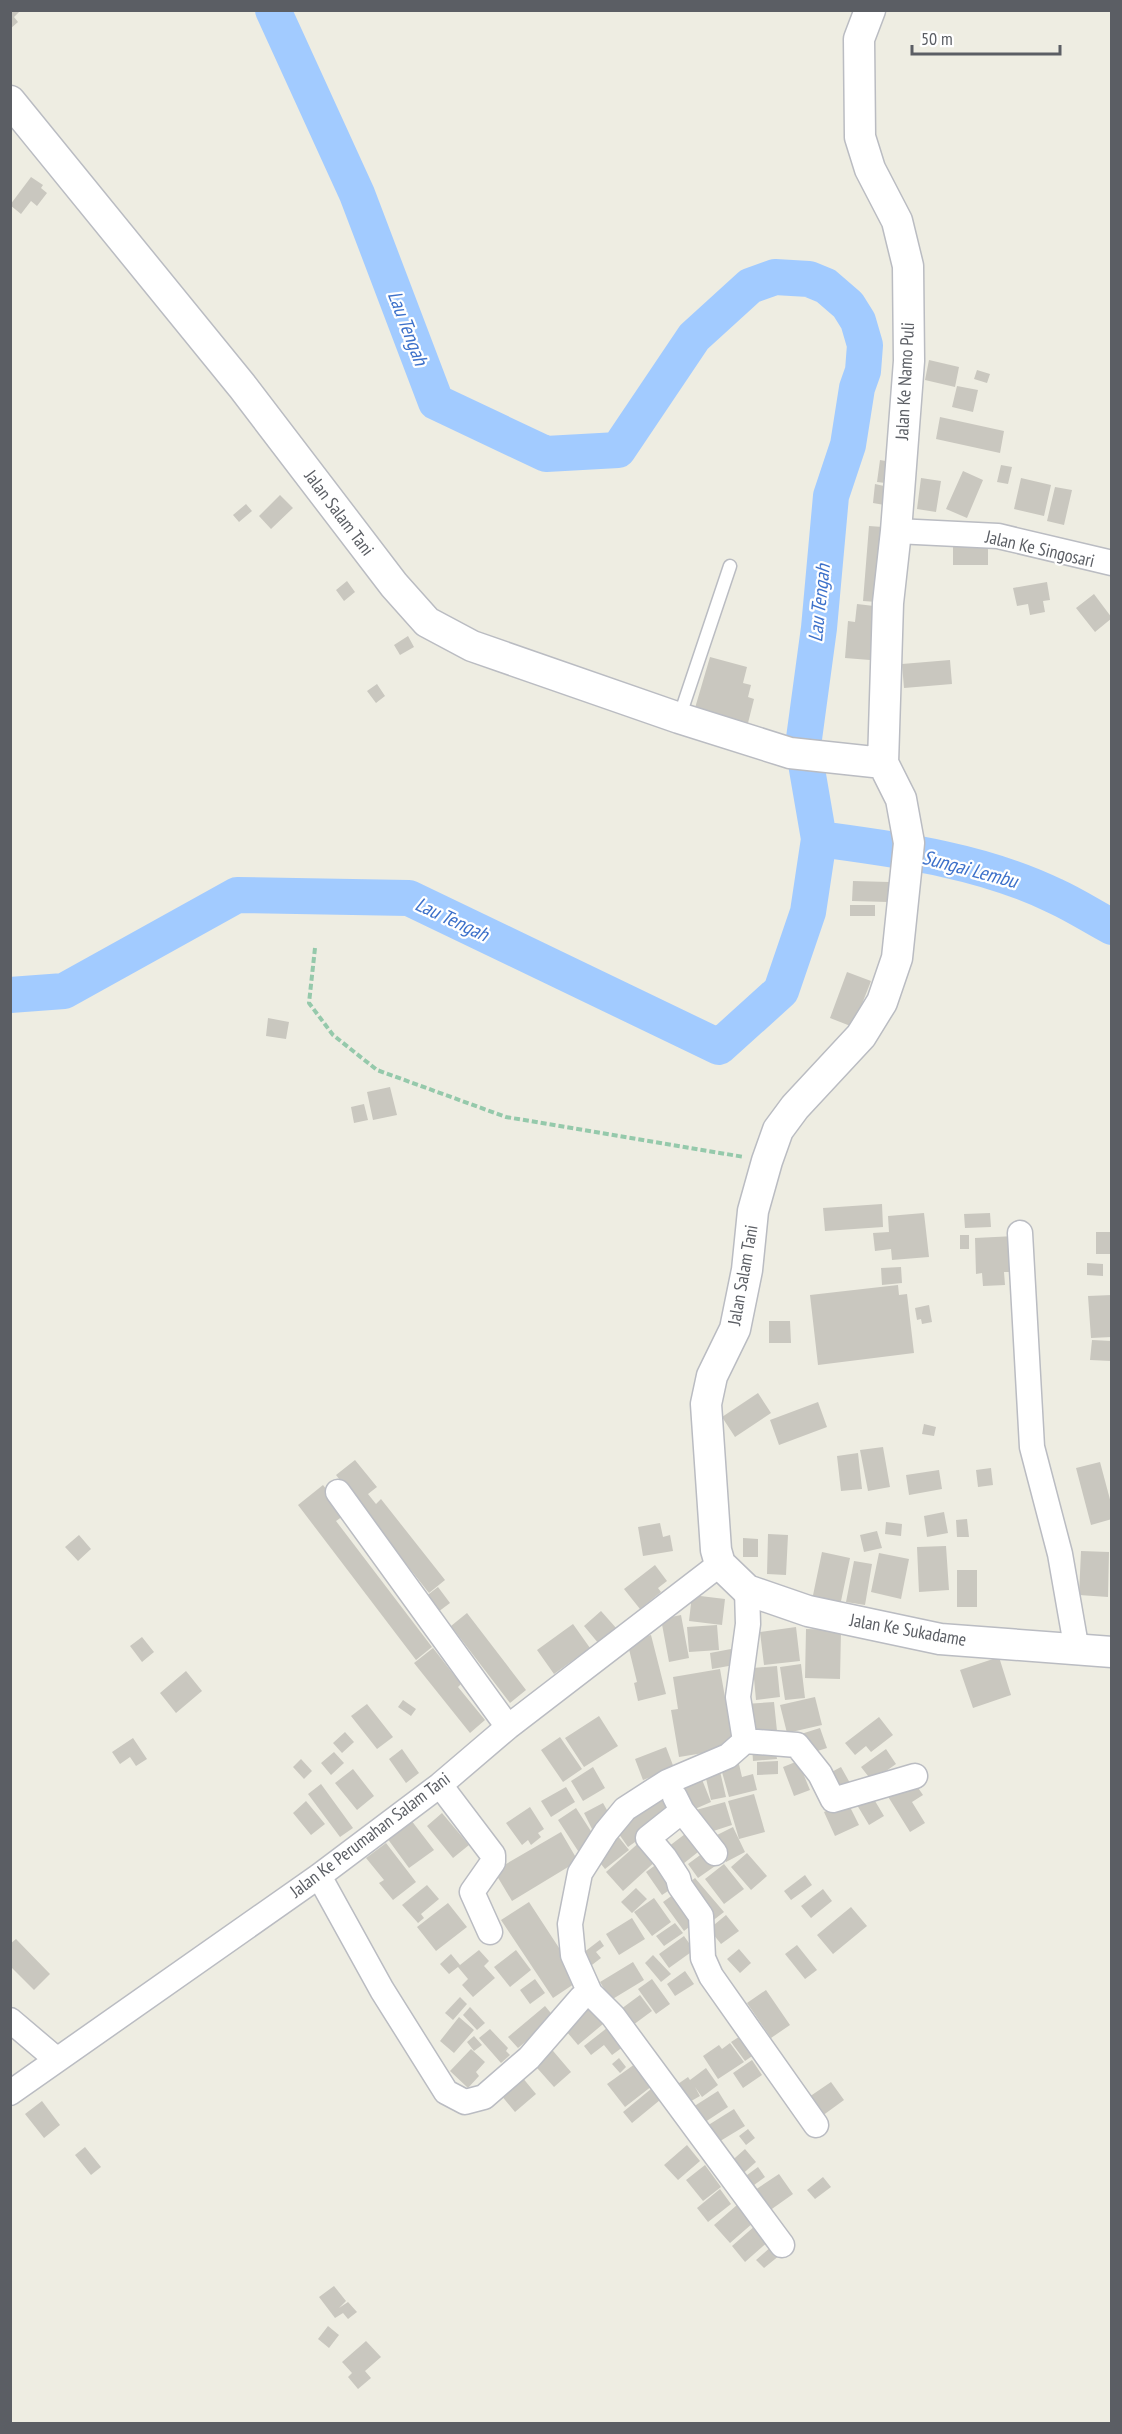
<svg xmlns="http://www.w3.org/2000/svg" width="1122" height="2434" viewBox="0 0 1122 2434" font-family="'PT Sans Narrow',sans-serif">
	<rect width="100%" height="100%" fill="#eeede2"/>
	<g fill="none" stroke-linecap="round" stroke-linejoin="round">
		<path stroke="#a2cbff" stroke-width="36" d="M819,839C900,850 981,860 1055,896C1075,905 1093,917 1112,927
			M10,995L64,991L237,895L409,898L719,1047L781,991L808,912L819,839L803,746L819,628L831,496L848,445L857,388L863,371L865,345L858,321L848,305L826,286L809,279L775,277L750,286L694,337L618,450L546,454L436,402L357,194L273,10"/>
	</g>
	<path fill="#c9c7bf" d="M10,10H21L14,17L18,22L10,29Z
		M31,177L43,185L41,188L47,193L37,206L31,201L21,214L10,205Z
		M929,360L959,367L955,387L925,380Z
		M977,370L990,374L987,383L974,379Z
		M957,386L978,390L973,412L952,407Z
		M940,417L1004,431L1000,453L936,439Z
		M880,460L897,463L894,484L877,482Z
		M1001,465L1012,467L1008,484L997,482Z
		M963,471L983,480L967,518L946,509Z
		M921,478L941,481L936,512L917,509Z
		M1021,478L1051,485L1044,516L1014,509Z
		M875,484L893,488L890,506L873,503Z
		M1055,487L1072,490L1064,525L1047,521Z
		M280,495L293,508L271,529L259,516Z
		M246,504L252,511L239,522L233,515Z
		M869,526L883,527L877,602L863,601Z
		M953,540H988V565H953Z
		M347,581L355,592L344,601L336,590Z
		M1047,582L1050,600L1043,601L1045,612L1030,615L1028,604L1017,606L1013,588Z
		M1094,594L1112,618L1095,632L1076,608Z
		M857,604L874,606L870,660L845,658L848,621L855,622Z
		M408,636L414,647L400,655L394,645Z
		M710,657L747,667L743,683L751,685L748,697L754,699L748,723L695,708Z
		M950,660L952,684L904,688L902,664Z
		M377,684L385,696L376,703L367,691Z
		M853,881L889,882L888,902L852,901Z
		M850,905H875V916H850Z
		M847,972L871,981L853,1027L830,1018Z
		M268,1018L289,1022L286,1039L266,1036Z
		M390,1087L397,1115L373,1120L367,1092Z
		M364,1104L368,1120L354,1123L351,1107Z
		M882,1204L883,1227L825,1231L823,1208Z
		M924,1213L929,1257L892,1260L891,1249L875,1251L873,1233L889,1232L888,1216Z
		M990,1213L991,1227L965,1228L964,1214Z
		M1096,1232H1112V1254H1096Z
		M960,1235H969V1249H960Z
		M1015,1236L1017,1272H1004L1005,1285L983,1286L982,1273L976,1274L975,1238Z
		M1087,1263L1103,1264V1276L1087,1275Z
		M901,1267L902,1283L882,1285L881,1268Z
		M898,1285L899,1295L907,1294L914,1353L818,1365L810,1295Z
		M1112,1295V1337L1091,1338L1088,1296Z
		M929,1305L932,1322L922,1324L921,1319L917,1320L915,1308Z
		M769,1321H790L791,1343H769Z
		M1092,1340L1112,1341V1361L1090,1360Z
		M758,1393L771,1413L735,1437L722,1417Z
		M818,1402L827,1427L779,1445L770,1420Z
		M924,1424L936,1427L934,1436L922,1434Z
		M883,1447L890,1487L868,1491L860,1450Z
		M858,1453L862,1489L841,1491L837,1456Z
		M355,1460L377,1487L368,1494L376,1504L381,1499L445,1580L429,1593L336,1475Z
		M1100,1462L1112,1507V1519L1091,1525L1076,1468Z
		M991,1468L993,1485L978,1487L976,1470Z
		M939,1470L942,1489L909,1495L906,1475Z
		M323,1485L346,1514L336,1521L432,1647L416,1660L298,1505Z
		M944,1512L948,1533L927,1537L924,1516Z
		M967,1519L969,1537H957L956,1520Z
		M886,1522L902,1524L901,1536L885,1534Z
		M660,1523L663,1537L670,1535L673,1551L643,1556L638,1527Z
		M877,1531L882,1548L864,1552L860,1535Z
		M768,1534L788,1535L786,1575L767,1574Z
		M79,1535L91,1549L78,1561L65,1547Z
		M743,1538L758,1539V1557H743Z
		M946,1546L949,1590L919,1592L917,1547Z
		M1081,1551L1109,1552L1108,1597L1079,1595Z
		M822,1552L850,1558L840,1606L812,1600Z
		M879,1553L909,1559L901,1599L871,1592Z
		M854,1561L872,1564L865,1605L846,1602Z
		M655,1565L667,1581L658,1588L661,1592L640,1609L624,1589Z
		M957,1570H977V1607H957Z
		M438,1587L450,1603L438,1612L425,1597Z
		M692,1595L725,1599L722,1625L689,1621Z
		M601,1611L617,1629L599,1644L584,1626Z
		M467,1613L526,1690L510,1703L451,1626Z
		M681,1615L689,1658L669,1662L661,1619Z
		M573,1624L590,1648L554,1674L537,1650Z
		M717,1625L719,1650L689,1652L687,1627Z
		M796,1627L800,1661L764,1665L760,1632Z
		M806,1629L841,1630L840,1679L805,1678Z
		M651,1635L666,1694L638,1701L634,1683L637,1682L627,1641Z
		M142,1637L154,1652L142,1662L130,1646Z
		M433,1648L461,1684L458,1687L485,1720L470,1733L414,1663Z
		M731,1649L734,1665L712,1669L710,1653Z
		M999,1657L1011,1695L973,1708L960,1670Z
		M801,1664L805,1698L785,1700L780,1667Z
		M777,1666L780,1697L756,1700L753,1668Z
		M720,1669L734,1748L679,1757L671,1710L678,1709L673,1677Z
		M186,1671L202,1691L176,1713L160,1693Z
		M815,1697L822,1725L787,1733L780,1705Z
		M403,1700L416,1709L411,1716L398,1707Z
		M774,1702L777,1731L748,1734L745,1704Z
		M367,1704L393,1737L377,1749L351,1716Z
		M599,1716L618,1746L584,1767L565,1738Z
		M879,1717L893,1735L871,1752L866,1746L855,1755L845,1743Z
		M820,1728L827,1748L808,1754L801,1734Z
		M345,1732L354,1742L342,1753L333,1743Z
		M560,1737L582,1769L563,1782L541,1750Z
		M133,1738L147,1759L136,1766L130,1757L120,1764L112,1752Z
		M775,1744L777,1759L753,1761L752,1746Z
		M666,1747L674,1768L643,1780L635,1759Z
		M402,1749L419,1773L406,1783L389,1759Z
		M886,1749L896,1764L872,1781L861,1767Z
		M334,1752L344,1763L331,1775L321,1763Z
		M301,1759L312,1771L304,1779L293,1767Z
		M738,1760L742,1777L753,1774L757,1790L729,1797L720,1765Z
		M778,1761V1774L757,1775V1762Z
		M798,1761L810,1790L794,1796L783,1767Z
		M593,1767L605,1788L583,1801L571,1781Z
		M719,1767L726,1797L711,1800L704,1770Z
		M841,1767L850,1783L834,1791L826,1775Z
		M353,1769L374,1796L357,1810L335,1783Z
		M699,1772L711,1802L688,1812L675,1782Z
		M912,1779L923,1795L912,1802L925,1823L910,1832L887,1795Z
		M321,1784L353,1828L340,1837L308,1794Z
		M566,1787L575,1802L551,1817L541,1801Z
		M663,1792L677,1812L628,1847L614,1827Z
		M754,1794L765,1832L739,1839L728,1801Z
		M872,1796L884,1816L869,1825L857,1805Z
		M306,1801L325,1824L311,1835L293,1813Z
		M847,1801L859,1825L835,1836L824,1812Z
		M725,1802L732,1825L704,1834L696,1810Z
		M603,1803L612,1819L592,1829L584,1813Z
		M530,1807L544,1829L538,1833L541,1837L531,1845L528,1840L522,1845L506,1823Z
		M576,1808L598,1842L580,1854L558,1820Z
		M442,1813L469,1845L453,1858L427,1826Z
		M411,1820L434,1850L409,1868L387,1838Z
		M733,1827L745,1852L726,1862L713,1837Z
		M689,1831L703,1848L678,1868L664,1850Z
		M561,1832L578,1861L512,1901L494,1871Z
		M617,1835L629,1850L605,1869L593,1854Z
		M642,1840L658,1859L623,1891L606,1872Z
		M386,1843L416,1882L393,1900L379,1883L384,1880L366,1858Z
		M707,1850L718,1864L698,1878L688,1864Z
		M747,1853L767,1876L751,1890L731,1867Z
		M661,1861L677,1885L662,1895L646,1872Z
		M724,1864L744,1889L724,1904L705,1879Z
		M805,1875L812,1885L791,1900L784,1891Z
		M695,1878L724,1912L711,1922L682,1888Z
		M427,1885L439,1899L421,1914L424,1918L418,1923L402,1905Z
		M636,1888L647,1899L632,1913L621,1902Z
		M823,1889L832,1901L811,1918L801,1906Z
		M677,1892L698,1920L684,1931L663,1902Z
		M654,1898L671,1922L652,1936L634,1912Z
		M529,1902L580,1980L553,1998L501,1920Z
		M448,1903L467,1927L436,1951L417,1927Z
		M851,1907L867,1926L833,1954L817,1935Z
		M726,1915L739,1931L721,1944L709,1929Z
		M632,1918L645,1939L619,1955L606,1934Z
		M675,1923L683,1933L664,1946L656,1936Z
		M684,1936L694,1950L669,1968L659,1954Z
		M16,1939L50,1974L34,1990L10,1966V1944Z
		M600,1940L604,1946L596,1952L601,1958L588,1968L579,1956Z
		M797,1945L817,1970L805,1979L785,1954Z
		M739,1949L751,1963L740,1973L727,1959Z
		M479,1950L489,1961L484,1966L495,1978L473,1997L462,1985L468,1979L458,1967L449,1974L440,1964L451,1954L460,1965Z
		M516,1950L531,1970L510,1987L494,1967Z
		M653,1955L671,1974L661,1982L645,1963Z
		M633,1962L644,1980L611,2000L600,1982Z
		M685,1971L694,1984L675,1996L667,1984Z
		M535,1979L545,1993L530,2004L520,1990Z
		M652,1979L670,2004L656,2014L638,1989Z
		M766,1990L790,2025L771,2038L747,2003Z
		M640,1995L652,2011L633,2025L621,2009Z
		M460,1997L467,2004L453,2020L445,2013Z
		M592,1999L609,2019L578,2045L561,2025Z
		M545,2006L555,2018L518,2048L508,2037Z
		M470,2007L485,2023L477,2030L463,2015Z
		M459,2017L474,2030L454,2053L440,2041Z
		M612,2024L627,2044L612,2055L604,2045L591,2055L584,2046Z
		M490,2029L508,2048L506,2051L510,2055L501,2063L479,2038Z
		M745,2033L758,2052L745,2061L731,2042Z
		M474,2036L482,2045L474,2051L467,2042Z
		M730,2043L744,2062L718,2079L703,2056L719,2045L722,2049Z
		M548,2045L571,2072L554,2087L530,2060Z
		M471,2049L485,2062L476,2072L479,2076L468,2088L450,2071Z
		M619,2058L626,2067L620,2073L612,2064Z
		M752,2060L762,2075L743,2088L733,2073Z
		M635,2064L652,2086L625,2107L607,2084Z
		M706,2068L718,2085L702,2097L695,2087L700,2096L686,2104L675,2086L688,2077L690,2080Z
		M517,2071L536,2094L515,2112L496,2089Z
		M831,2082L844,2100L822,2116L809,2097Z
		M651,2089L660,2100L632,2123L623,2112Z
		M718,2091L728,2107L696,2128L685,2112Z
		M42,2101L60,2125L44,2138L25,2114Z
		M734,2109L745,2126L712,2146L702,2129Z
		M748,2129L755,2138L746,2145L739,2136Z
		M687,2145L700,2161L678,2180L664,2165Z
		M85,2147L101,2167L91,2175L75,2155Z
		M745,2149L756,2162L738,2178L727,2165Z
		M705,2165L721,2187L703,2201L686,2180Z
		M758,2167L765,2177L750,2188L743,2178Z
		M779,2174L793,2194L769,2211L755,2190Z
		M823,2177L831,2187L815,2199L807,2190Z
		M720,2189L731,2204L708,2222L697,2208Z
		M737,2205L753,2223L730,2243L714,2225Z
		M756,2225L770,2240L745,2262L732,2246Z
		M772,2246L780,2255L764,2268L756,2260Z
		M334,2286L346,2301L339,2308L348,2302L357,2312L348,2319L343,2313L335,2318L319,2297Z
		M328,2326L339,2335L329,2348L318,2339Z
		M366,2341L381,2357L365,2371L371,2378L358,2389L348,2377L352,2373L342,2362Z"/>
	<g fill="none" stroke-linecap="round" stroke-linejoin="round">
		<defs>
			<path id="service" d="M679,718L730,566"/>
			<path id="minor" d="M896,531L998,536L1112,563
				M1020,1233L1032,1447L1060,1554L1077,1651
				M338,1492L508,1727
				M745,1741L797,1745L820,1774L833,1800L915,1776
				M440,1785L493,1855V1862L472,1892L490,1932
				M675,1797L682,1811L715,1853
				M682,1811L648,1838L665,1858L678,1878L680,1886L701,1916L703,1958L711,1976L816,2125
				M319,1876L382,1990L446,2092L465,2102L484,2097L529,2058L581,1998L590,1993L613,2016L782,2245
				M590,1993L573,1955L570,1924L580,1873L606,1832L625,1809L667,1782L728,1756L745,1741L738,1697L748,1624L747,1590
				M10,2020L56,2059
				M10,2093L319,1876L440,1785L508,1727L720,1564"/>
			<path id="tertiary" d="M870,10L859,39L860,137L870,169L897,221L908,266L909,361L896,531L888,603L883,763L901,799L909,843L904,891L897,958L882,1002L861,1036L795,1107L778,1130L767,1161L753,1211L747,1270L735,1329L712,1376L706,1404L716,1550L720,1564L747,1590L808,1611L940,1639L1112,1652
				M10,101L242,386L394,585L427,622L472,646L679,718L790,753L883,763"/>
		</defs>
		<use href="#service" stroke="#babcc2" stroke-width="15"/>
		<use href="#minor" stroke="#babcc2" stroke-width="27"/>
		<use href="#tertiary" stroke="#babcc2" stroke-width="33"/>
		<path stroke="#95c9ab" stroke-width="4" stroke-dasharray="6 3" stroke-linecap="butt" d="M315,948L309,1003L333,1035L377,1070L506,1117L744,1157"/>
		<use href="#service" stroke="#fff" stroke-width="12"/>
		<use href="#minor" stroke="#fff" stroke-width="24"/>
		<use href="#tertiary" stroke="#fff" stroke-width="30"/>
	</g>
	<g text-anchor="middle" stroke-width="4.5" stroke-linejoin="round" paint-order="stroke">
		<g font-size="18" fill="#5b5e64" stroke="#fff">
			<text transform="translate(905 381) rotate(-87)" y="6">Jalan Ke Namo Puli</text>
			<text transform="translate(339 513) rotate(53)" y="6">Jalan Salam Tani</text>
			<text transform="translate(1040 549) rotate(13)" y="6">Jalan Ke Singosari</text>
			<text transform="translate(743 1275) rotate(-80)" y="6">Jalan Salam Tani</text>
			<text transform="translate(908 1630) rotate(10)" y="6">Jalan Ke Sukadame</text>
			<text transform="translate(370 1835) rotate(-37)" y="6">Jalan Ke Perumahan Salam Tani</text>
		</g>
		<g font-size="20" font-style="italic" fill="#3d71ca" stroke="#fff">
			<text transform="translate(408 328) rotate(69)" y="7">Lau Tengah</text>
			<text transform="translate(819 603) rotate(-84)" y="7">Lau Tengah</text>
			<text transform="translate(970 869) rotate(15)" y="7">Sungai Lembu</text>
			<text transform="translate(452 919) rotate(25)" y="7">Lau Tengah</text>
		</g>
	</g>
	<rect width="1122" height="2434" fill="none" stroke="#5b5e64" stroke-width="24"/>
	<path d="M912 45v9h148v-9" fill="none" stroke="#5b5e64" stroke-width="3"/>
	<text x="921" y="45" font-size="18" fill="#5b5e64" stroke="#ffffff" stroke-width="4.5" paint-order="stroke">50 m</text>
</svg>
